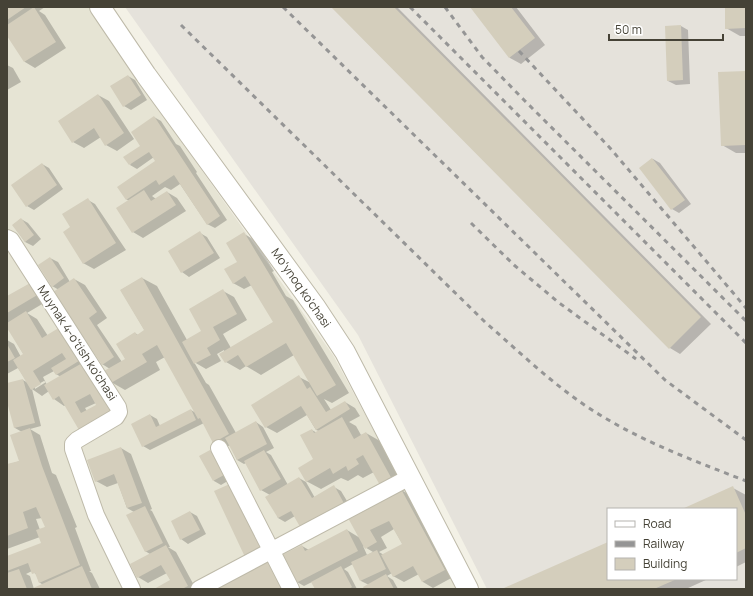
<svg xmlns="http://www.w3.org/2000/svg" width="753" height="596" viewBox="0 0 753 596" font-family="Manrope,sans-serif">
	<rect width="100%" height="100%" fill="#f3f1e6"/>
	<path fill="#e6e4d4" d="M7,7H91L124,61L333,355L459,589H7Z"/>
	<path fill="#e5e2db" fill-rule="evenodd" d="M125,7H746V589H487L358,335ZM608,509H736V579H608Z"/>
	<path fill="#0003" fill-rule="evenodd" d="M7,7H45L39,11L45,15L66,48L35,68L25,62L7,34Z
		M332,7H397L711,324L680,354L670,348Z
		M471,7H516L545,45L521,64L510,58Z
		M726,7H746V36H740L726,28Z
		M681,26L688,30L690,84L676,85L668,81Z
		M7,65L13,68L21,82L7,90Z
		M746,72V153H736L722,145Z
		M128,76L135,80L147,100L131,110L124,106Z
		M98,95L109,101L134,139L117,151L106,145L101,137L84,148L73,142Z
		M154,117L161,121L176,144L180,146L197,172L196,173L227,220L215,228L207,224L180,184L171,190L165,187L152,196L156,199L167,192L177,198L186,211L143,238L133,232L129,201L126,199L157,162L154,157L137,169L130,165L141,146Z
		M653,159L660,163L691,204L679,213L672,209L641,168Z
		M42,164L49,168L63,189L34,210L27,206Z
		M88,200L95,204L126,250L94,269L83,263L72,228Z
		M21,219L28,223L41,239L33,246L25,242L13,225Z
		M200,233L207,237L220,258L189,277L182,272Z
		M244,234L255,240L274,271L272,272L286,296L293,300L349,393L332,403L324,399L331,410L345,402L355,408L360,416L349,422L356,426L361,435L366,433L380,441L407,489L403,491L412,496L455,576L433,588L423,582L419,574L404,582L393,576L392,573L387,576L393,580L398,589H365L369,585L361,581L353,564L344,569L348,572L357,589H316L312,582L304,586L297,582L302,546L309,550L347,530L360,538L395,494L374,472L363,478L358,475L348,481L341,478L321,489L306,481L315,459L312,430L317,433L319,431L316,430L307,415L277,433L266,427L299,377L311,383L294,355L261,375L246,366L240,370L226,362L224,350L217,354L221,361L206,369L194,362L206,383L209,385L236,433L256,422L263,427L274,448L266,452L271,455L288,485L299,478L306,482L315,498L334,487L341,491L353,511L295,516L285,522L278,518L270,495L261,490L246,463L244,464L237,460L230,445L225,448L214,442L204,423L150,450L143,446L150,415L157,419L160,426L191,410L196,413L165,357L156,362L160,370L125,390L111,382L110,369L102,364L59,290L52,286L50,258L58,262L70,282L74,279L85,285L107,318L97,325L122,362L126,359L135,333L138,335L145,331L121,290L142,278L157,286L187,340L203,331L223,291L234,297L247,320L223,334L231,348L274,322L252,285L244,289L233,283ZM394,529L403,545L384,555L379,552L387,548L381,537ZM363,546L373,552L367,555Z
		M32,283L49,300L27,313L37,319L48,336L62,328L122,416L90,435L66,405L64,406L54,399L49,391L42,396L32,389L41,426L30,429L40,435L52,473L56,475L77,527L75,528L91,571H89L92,573L100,589H7V558L43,544L40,537L7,549V465L20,461L22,432L15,428L7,398V384L23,380L28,383L18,368L7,374V340L14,344L21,357L24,355L7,326V298ZM54,371L56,374L61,377L47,385L43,377ZM44,381L46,382L35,389V386ZM96,403L97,405L87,411L85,408ZM42,518L46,527L40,530L36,519ZM32,571L37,575L39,582L43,585L34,589L30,576L26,574Z
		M121,448L131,454L152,509L150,510L152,511L170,547H168L176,552L196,589H156L171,581L167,573L148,583L138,577L150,554L145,551L134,512L127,508L118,483L107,487L96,481Z
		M210,451L217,455L231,479L221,485L214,481Z
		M733,488L746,495V562L736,567V509H685Z
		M190,512L197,516L206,534L188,544L181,539Z
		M608,543V579H708L686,589H506Z"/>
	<path fill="#d4cebc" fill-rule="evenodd" d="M7,7H26L7,20Z
		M34,7L56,42L24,62L7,36V25Z
		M331,7H394L701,317L669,349Z
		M470,7H511L535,38L509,58Z
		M725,7H746V28L725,29Z
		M681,25L683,80L667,81L665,26Z
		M746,71V145L721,146L718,72Z
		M128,75L141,95L123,107L110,86Z
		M98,94L124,133L105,146L94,128L72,143L58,121Z
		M154,116L220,216L207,225L174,175L159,185L156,180L126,200L117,187L155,161L149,152L129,165L123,157L140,146L131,132Z
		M652,158L685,200L671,210L639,168Z
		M42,163L57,185L26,207L11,185Z
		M144,190L151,201L167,191L176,205L132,233L116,208Z
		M88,198L116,243L83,264L63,232L70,227L62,214Z
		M21,218L34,235L25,242L12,225Z
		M200,231L214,253L181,273L168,251Z
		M244,232L336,385L317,396L286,343L246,367L238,355L225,363L219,354L273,322L245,276L233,284L224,269L237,262L226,243Z
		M50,257L64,278L52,287L38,265Z
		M142,277L229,434L213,443L200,418L198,419L157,345L142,354L147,362L111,383L104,371L125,359L116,344L135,332L137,335L144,330L120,290Z
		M74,278L97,312L89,318L114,357L102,365L53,292Z
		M32,282L39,294L7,313V296Z
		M223,289L237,314L213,327L220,340L207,348L211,355L194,364L182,342L201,331L189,309Z
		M26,311L42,338L62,326L82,359L56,375L51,368L66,359L62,353L33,371L41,384L31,390L13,360L23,354L7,328V323Z
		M7,344L15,358L7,362Z
		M84,362L112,410L79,430L59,396L53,400L44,385ZM90,394L96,405L81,413L75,402Z
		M299,375L307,389L310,387L326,412L345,401L350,409L316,430L301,406L265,428L251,405Z
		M23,379L35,423L14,428L7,402V383Z
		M191,409L196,420L142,447L131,424L150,414L156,427Z
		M342,417L354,439L366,432L393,481L381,487L363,455L356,459L359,464L348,471L346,466L333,474L330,468L306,482L298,468L313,459L300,435L312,429L314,433Z
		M256,421L267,444L237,460L225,438Z
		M30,428L42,466L80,565L39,583L35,573L32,574L28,563L7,571V556L41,543L36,530L45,527L36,507L23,512L28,528L7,536V464L19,461L10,435Z
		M121,447L142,503L127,508L114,474L95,482L87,460Z
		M210,450L224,475L213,481L199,456Z
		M264,450L281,479L260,491L244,461Z
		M299,477L312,498L334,485L346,507L303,532L291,511L278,518L265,497Z
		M232,483L262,548L245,557L214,491Z
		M733,486L746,515V548L736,553V509H682Z
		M401,489L445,570L422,582L413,566L393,577L381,555L402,544L389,521L370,530L377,542L365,549L348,518Z
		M145,506L163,543L145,552L126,515Z
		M190,511L200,530L180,540L171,521Z
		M347,529L358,551L296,583L282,555L302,545L305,551Z
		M608,542V579H677L654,589H505L504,588Z
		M166,545L188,586L182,589H154L170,580L161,565L137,578L130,564Z
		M377,550L386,569L360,581L351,562Z
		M273,559L288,589H217L216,588Z
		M82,566L92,589H31Z
		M341,566L352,587L349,589H315L311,582Z
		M19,569L27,589H7V573Z
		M386,574L394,589H364L363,587Z"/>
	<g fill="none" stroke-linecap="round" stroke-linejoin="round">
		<defs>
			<path id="minor" d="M7,238L11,240L118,407L119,412L116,417L77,440L73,444V449L96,515L132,589
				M219,448L291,589
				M199,589L410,477"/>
			<path id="tertiary" d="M100,7L146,75L316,308L345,352L468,589"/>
		</defs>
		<use href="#minor" stroke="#bebaa9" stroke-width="18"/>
		<use href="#tertiary" stroke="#bebaa9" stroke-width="22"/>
		<use href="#minor" stroke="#fff" stroke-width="16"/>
		<use href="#tertiary" stroke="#fff" stroke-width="20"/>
		<path stroke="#959595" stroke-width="3" stroke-dasharray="5 5" stroke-linecap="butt" d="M283,7L665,380L746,440
			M410,7L746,343
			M445,7L482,57L525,101L746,321
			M181,25L485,322C515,348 544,376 576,399C627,436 687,458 746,481
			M519,51L610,148L746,308
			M471,223L514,265L558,302L636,359"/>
	</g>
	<g text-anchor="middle" stroke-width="3.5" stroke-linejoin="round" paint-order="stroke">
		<g font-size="12" fill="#454236" stroke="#fff">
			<text transform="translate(301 288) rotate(55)" y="4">Moʻynoq ko'chasi</text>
			<text transform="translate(77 343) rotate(57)" y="4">Muynak 4-o'tish ko'chasi</text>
		</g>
	</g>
	<rect width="753" height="596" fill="none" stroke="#454236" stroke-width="16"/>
	<rect x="607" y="508" width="130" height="72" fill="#ffffff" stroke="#b5b3af"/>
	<rect x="615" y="521" width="20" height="6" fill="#ffffff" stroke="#b5b3af"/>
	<text x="643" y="528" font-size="12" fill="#454236">Road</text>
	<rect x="615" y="541" width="20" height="6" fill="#959595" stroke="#b5b3af"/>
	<text x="643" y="548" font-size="12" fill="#454236">Railway</text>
	<rect x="615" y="558" width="20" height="12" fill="#d4cebc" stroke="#b5b3af"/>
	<text x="643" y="568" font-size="12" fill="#454236">Building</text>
	<path d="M609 34v6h114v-6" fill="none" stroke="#454236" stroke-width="2"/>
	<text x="615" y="34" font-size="12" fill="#454236" stroke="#ffffff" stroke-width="3" paint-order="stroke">50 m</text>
</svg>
